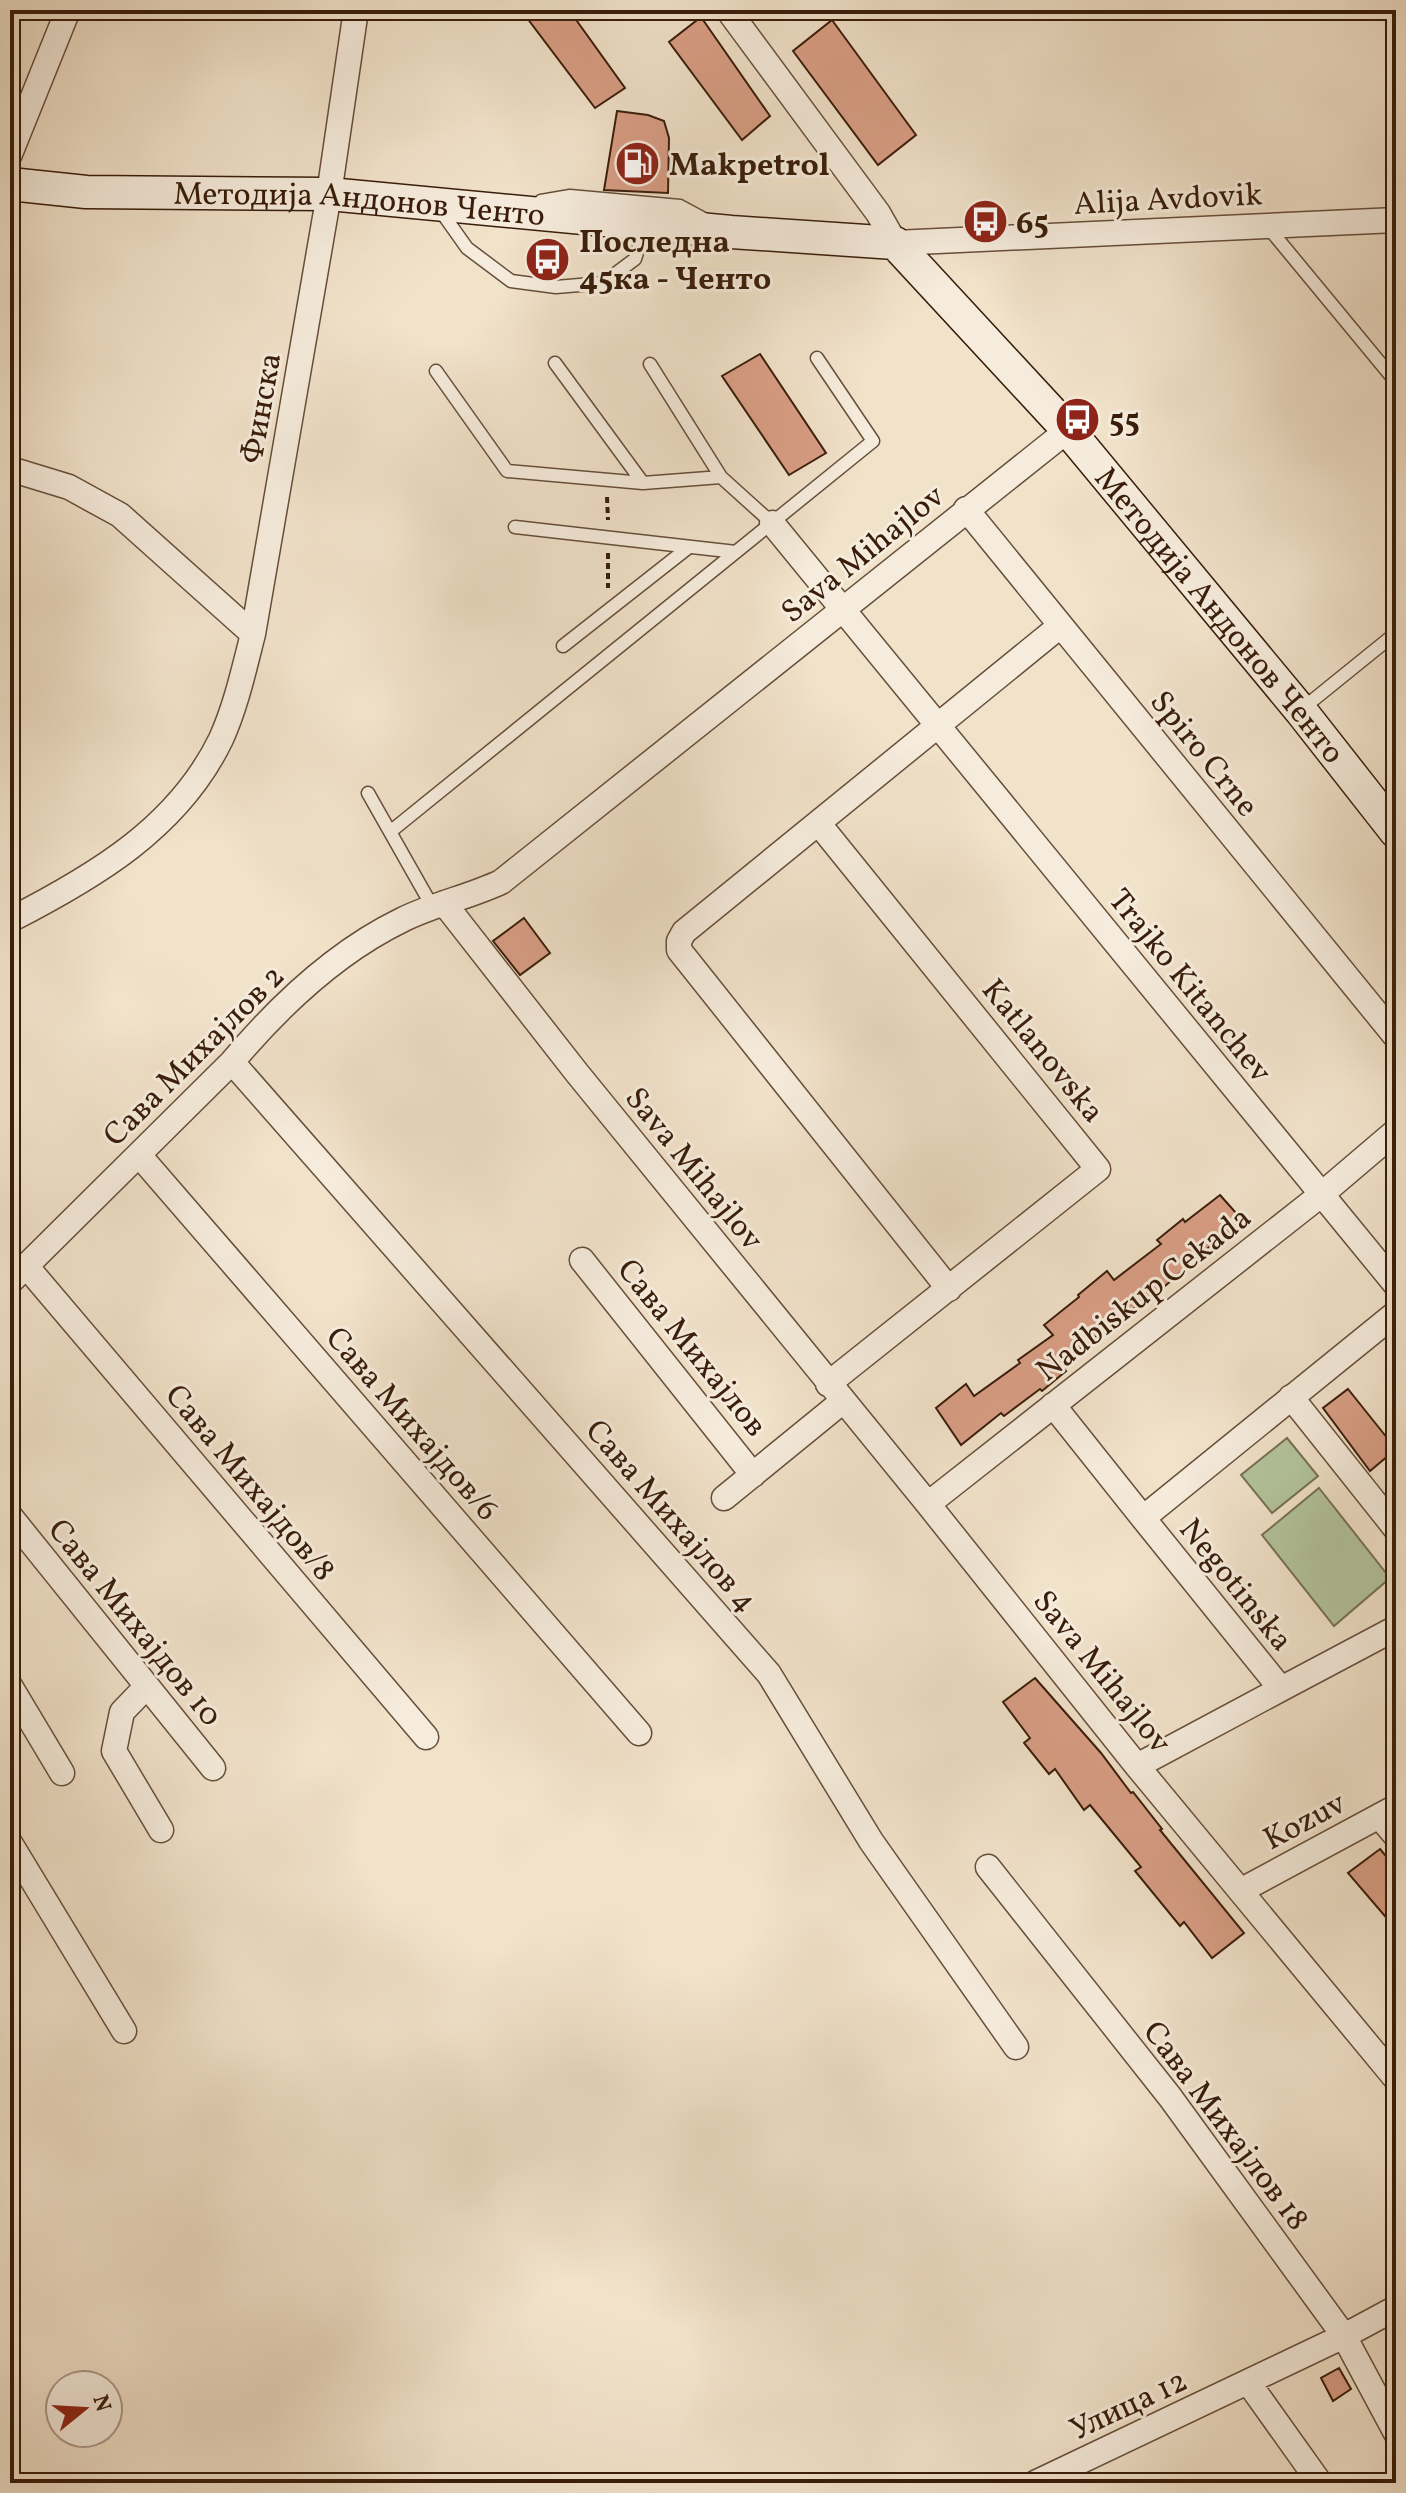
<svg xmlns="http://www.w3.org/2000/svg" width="1406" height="2493" viewBox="0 0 1406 2493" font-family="Vollkorn,serif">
	<rect width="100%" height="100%" fill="#f1e2ca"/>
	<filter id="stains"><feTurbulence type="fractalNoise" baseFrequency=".0025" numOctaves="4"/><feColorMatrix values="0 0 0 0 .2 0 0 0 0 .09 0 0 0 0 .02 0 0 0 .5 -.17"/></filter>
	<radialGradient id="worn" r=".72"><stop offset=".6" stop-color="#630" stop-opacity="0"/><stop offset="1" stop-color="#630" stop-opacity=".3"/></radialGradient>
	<path fill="#b3c49c" stroke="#767053" stroke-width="2" d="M1287,1438L1318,1476L1272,1513L1241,1475Z
		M1319,1488L1390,1578L1334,1626L1262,1535Z"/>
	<path fill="#d99e85" stroke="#391d0a" stroke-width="2" d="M521,10H569L625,88L595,108Z
		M701,17L770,116L742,140L669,42Z
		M832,20L916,135L878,165L793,51Z
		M617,111L648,115L664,121L669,138L668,193L604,190Z
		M760,354L826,453L789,475L722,376Z
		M524,918L550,953L520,975L493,941Z
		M1220,1195L1245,1223L1218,1243L1216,1241L1147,1302L1144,1299L1109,1331L1107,1328L1061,1364L1066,1371L1042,1391L1040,1389L1004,1416L1001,1413L961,1445L936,1408L966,1384L974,1396L1020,1363L1018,1360L1053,1335L1044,1325L1079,1297L1078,1295L1107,1271L1114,1280L1161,1244L1157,1240L1183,1219L1185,1222Z
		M1348,1389L1396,1449L1370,1471L1323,1408Z
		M1035,1678L1101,1753L1131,1793L1133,1792L1162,1829L1160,1830L1244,1933L1212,1958L1184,1922L1180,1926L1135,1871L1141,1867L1090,1805L1084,1810L1055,1769L1049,1774L1024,1743L1030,1738L1003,1702Z
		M1380,1849L1396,1868V1929L1348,1873Z
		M1339,2368L1351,2389L1333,2401L1321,2378Z"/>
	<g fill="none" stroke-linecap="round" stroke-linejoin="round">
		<defs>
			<path id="service" d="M541,201L570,196L680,206L706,220
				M440,210L467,248L511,281L556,287L603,283L635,259L646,225
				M1267,226L1396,382
				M555,363L643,483L721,477
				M650,364L721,477L772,523
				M436,371L507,471L643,483
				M515,527L736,552
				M563,646L689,547
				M1302,709L1396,633
				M368,793L432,906
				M390,832L873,441L817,358"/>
			<path id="minor" d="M728,10L878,213L895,243L1396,220
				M10,154L68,10
				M10,469L69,487L120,515L253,634
				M966,509L1396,1037
				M772,523L1396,1285
				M819,824L1098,1169L828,1384
				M444,903L577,1073L928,1504L1137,1766L1396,2079
				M10,920C94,877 178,828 221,739C236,706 244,669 253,634L329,194L356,10
				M232,1062L769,1674L871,1841L1016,2047
				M139,1155L639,1733
				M582,1260L753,1475
				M27,1267L426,1737
				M10,1282L232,1062C279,1006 336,952 402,920C434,904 469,897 501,882L1068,430
				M949,1289L679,950V941L684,932L1060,626
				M1291,1397L1396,1529
				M1053,1405L1143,1518
				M724,1498L843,1401
				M928,1504L1322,1194L1396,1131
				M10,1516L213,1768
				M10,1686L62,1773
				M146,1687L122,1712L114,1751L161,1830
				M1281,1689L1396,1628
				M1137,1766L1281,1689L1143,1518L1396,1313
				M1379,1816L1396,1836
				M10,1843L124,2031
				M988,1867L1170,2097L1344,2336L1396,2433
				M1242,1890L1396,1807
				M1248,2382L1320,2483
				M1035,2483L1344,2336L1396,2308"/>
			<g id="secondary">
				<path id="s1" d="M10,184L86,192L329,194L731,232L895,243L1068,430L1301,711L1396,832"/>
			</g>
		</defs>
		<use href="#service" stroke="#674e3a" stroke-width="15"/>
		<use href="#minor" stroke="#674e3a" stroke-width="27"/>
		<use href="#secondary" stroke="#391d0a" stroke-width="35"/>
		<path stroke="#391d0a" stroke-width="4" stroke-dasharray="6 4" stroke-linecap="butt" d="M607,497L608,520
			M608,553V588"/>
		<use href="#service" stroke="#f6ecdd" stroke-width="12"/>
		<use href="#minor" stroke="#f6ecdd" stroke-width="24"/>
		<use href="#secondary" stroke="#f6ecdd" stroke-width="32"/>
	</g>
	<defs>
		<symbol id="fuel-disc" viewBox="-11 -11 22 22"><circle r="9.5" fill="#8f2418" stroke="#f6ecdd"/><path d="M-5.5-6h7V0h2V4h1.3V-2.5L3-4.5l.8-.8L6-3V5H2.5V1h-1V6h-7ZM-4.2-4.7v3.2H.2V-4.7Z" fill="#fff"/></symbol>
		<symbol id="bus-disc" viewBox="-11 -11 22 22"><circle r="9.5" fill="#8f2418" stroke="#f6ecdd"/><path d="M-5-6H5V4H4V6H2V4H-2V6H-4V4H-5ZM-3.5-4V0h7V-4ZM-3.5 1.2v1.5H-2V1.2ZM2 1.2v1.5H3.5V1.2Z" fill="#fff"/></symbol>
	</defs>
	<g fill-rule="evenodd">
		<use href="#fuel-disc" x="612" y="138" width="51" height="51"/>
		<use href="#bus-disc" x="960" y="196" width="51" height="51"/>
		<use href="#bus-disc" x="522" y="234" width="51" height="51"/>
		<use href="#bus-disc" x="1052" y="394" width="51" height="51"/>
	</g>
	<g text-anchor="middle" stroke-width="6" stroke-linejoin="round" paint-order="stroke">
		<g font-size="32" font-weight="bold" fill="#391d0a" stroke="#f6ecdd" text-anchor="start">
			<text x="669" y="175">Makpetrol</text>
			<text x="1016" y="233">65</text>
			<text x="579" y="252">Последна<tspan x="579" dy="37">45ка - Ченто</tspan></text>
			<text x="1109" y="431">55</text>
		</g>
		<g font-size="32" fill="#391d0a" stroke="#f6ecdd">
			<text transform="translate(1168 198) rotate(-3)" y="11">Alija Avdovik</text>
			<text dy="11" stroke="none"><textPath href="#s1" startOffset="350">Методија Андонов Ченто</textPath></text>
			<text transform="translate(260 408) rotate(-80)" y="11">Финска</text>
			<text transform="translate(862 553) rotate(-39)" y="11">Sava Mihajlov</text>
			<text dy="11" stroke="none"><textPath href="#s1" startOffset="1382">Методија Андонов Ченто</textPath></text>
			<text transform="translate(1205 753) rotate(51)" y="11">Spiro Crne</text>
			<text transform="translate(1191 985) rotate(51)" y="11">Trajko Kitanchev</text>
			<text transform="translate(1044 1050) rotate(51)" y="11">Katlanovska</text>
			<text transform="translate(193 1055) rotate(-45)" y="11">Сава Михајлов 2</text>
			<text transform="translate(695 1168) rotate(51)" y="11">Sava Mihajlov</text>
			<text transform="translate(1143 1293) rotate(-38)" y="11">Nadbiskup Cekada</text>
			<text transform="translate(693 1347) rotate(51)" y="11">Сава Михајлов</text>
			<text transform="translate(413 1423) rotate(49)" y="11">Сава Михајдов/6</text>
			<text transform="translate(251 1482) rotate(50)" y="11">Сава Михајдов/8</text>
			<text transform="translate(672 1515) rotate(49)" y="11">Сава Михајлов 4</text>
			<text transform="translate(1237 1584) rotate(51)" y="11">Negotinska</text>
			<text transform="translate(136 1622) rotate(51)" y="11">Сава Михајдов 10</text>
			<text transform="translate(1103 1671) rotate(51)" y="11">Sava Mihajlov</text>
			<text transform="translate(1304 1820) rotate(-28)" y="11">Kozuv</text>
			<text transform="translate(1227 2125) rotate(53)" y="11">Сава Михајлов 18</text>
			<text transform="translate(1128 2404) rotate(-25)" y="11">Улица 12</text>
		</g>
	</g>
	<rect width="1406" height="2493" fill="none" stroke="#f1e2ca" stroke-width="40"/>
	<rect x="12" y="12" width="1382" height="2469" fill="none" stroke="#391d0a" stroke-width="4"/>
	<rect x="20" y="20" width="1366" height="2453" fill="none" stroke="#391d0a" stroke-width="2"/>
	<g transform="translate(84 2409) rotate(72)"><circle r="38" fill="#f6ecdd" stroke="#aa9989" stroke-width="2"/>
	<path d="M0-6L14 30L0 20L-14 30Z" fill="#8f2418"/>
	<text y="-12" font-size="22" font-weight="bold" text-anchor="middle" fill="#391d0a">N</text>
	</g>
	<rect width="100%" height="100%" filter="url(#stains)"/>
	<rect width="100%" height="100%" fill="url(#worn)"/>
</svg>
